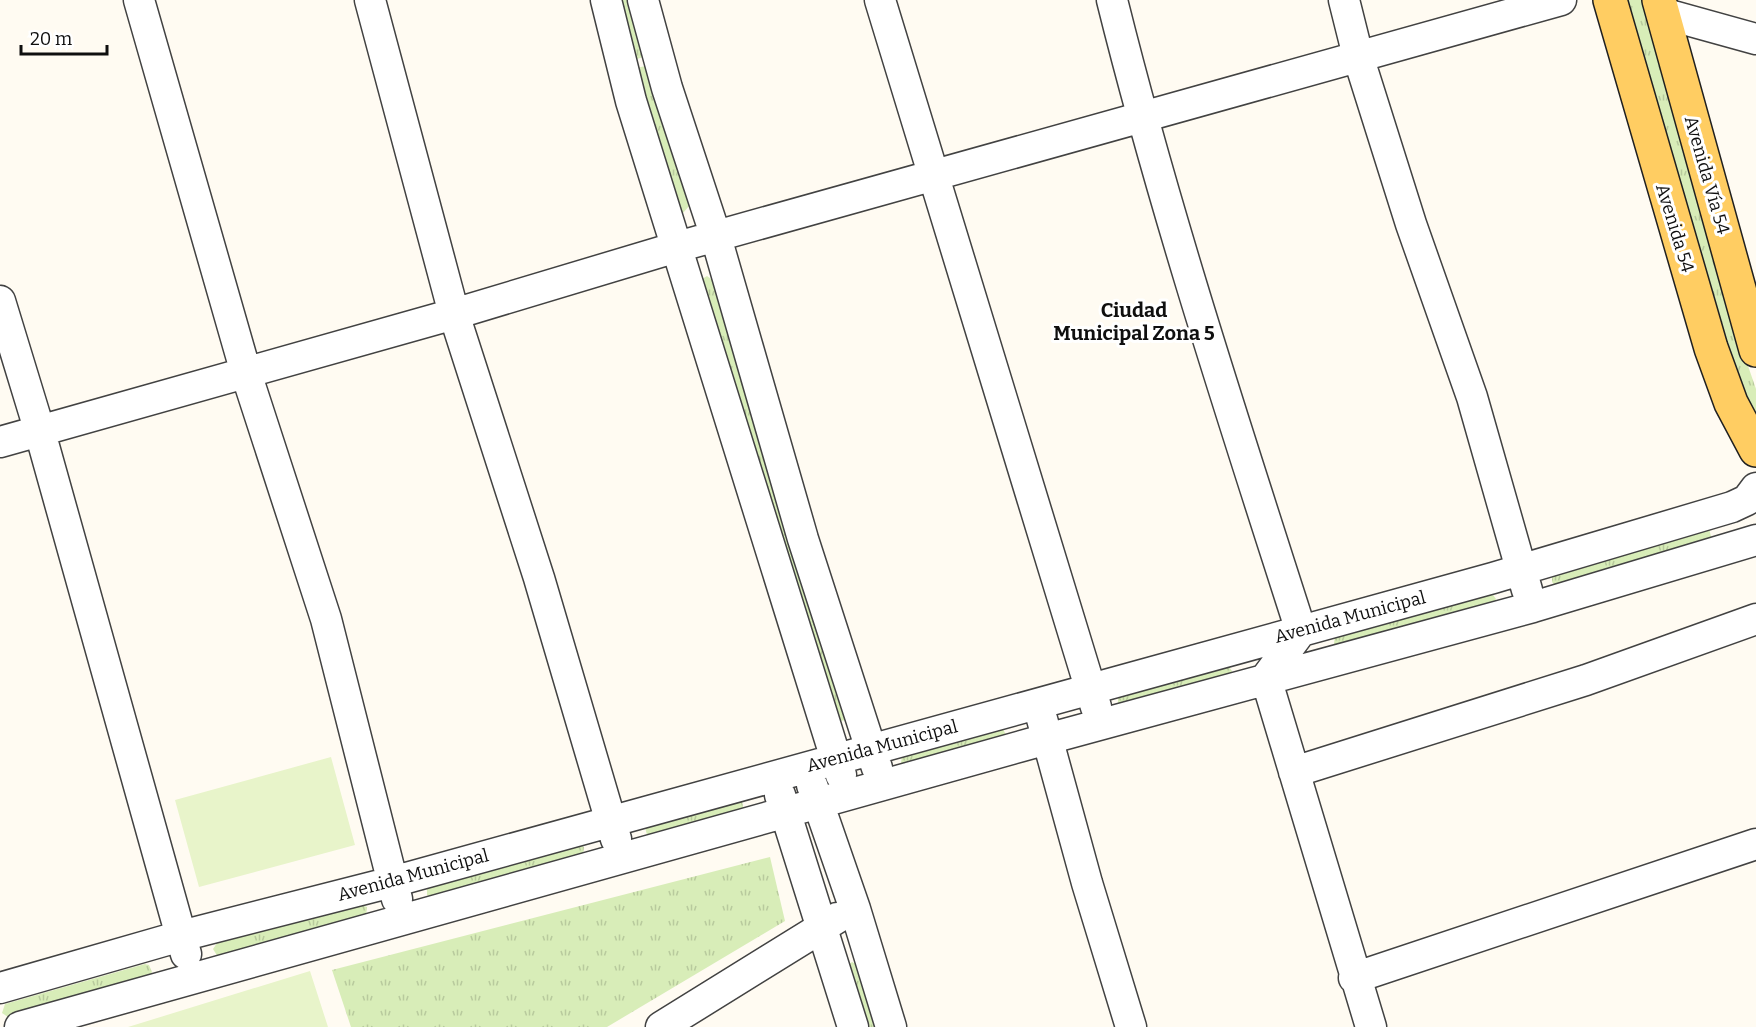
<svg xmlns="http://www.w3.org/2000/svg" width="1756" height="1027" viewBox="0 0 1756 1027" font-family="Bitter,serif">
	<defs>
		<pattern id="grass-tufts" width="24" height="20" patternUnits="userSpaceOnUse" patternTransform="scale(1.5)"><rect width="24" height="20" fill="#d8edb8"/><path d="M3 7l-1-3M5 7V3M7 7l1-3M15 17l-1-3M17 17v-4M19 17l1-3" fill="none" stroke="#b8ca9d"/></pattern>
	</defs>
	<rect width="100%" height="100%" fill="#fffbf2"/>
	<path fill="url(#grass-tufts)" d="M615,0H632L646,56L631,61Z
		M1623,0H1643L1682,149L1738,337L1756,389V423L1743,399Z
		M649,65L690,205L683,213L678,211L633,69Z
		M707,276L715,282L846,720L840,721L835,717L699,281Z
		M1709,528L1712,541L1555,585L1552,582V575Z
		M1491,592L1496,599L1494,603L1338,648L1334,644L1335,634Z
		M1228,665L1233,673L1231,677L1121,706L1118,704V694Z
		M1002,727L1006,735L905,765L901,763L902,756Z
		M742,801L744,811L648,839L645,827Z
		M581,845L584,847L583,856L430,897L427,895V886Z
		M770,857L785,921L607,1027H351L332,970Z
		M358,904L367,907L366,916L218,957L213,949L217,943Z
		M852,962L858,965L877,1027H863L848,965Z
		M145,964L149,965L152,972L149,979L8,1017L2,1013L5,1004Z"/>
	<path fill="#e8f4ca" d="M331,757L355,845L199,887L175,800Z
		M310,971L328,1027H128Z"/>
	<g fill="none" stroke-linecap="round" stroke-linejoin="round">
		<defs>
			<path id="minor" d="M139,0L246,373L326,619L397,899
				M370,0L454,314L539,578L616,839
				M606,0L631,101L841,775
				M643,0L667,88L716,237L803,539L877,768
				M880,0L1096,707
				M1112,0C1165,213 1234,422 1301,631L1266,678L1371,1027
				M1344,0L1358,56L1411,224L1472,397L1527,590
				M1662,13L1756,39
				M0,301L40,432L186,954
				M0,442L454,314L677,247L1561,0
				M1042,719L1087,883L1131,1027
				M1294,772L1586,680L1756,619
				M812,785L855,909L891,1027
				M780,795L853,1027
				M1354,978L1756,844
				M0,988L181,936L392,882L1493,578L1732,507L1747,500L1756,488
				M20,1027L1047,739L1533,607L1756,540
				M661,1027L837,918"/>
			<path id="major" d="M1610,0L1711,348L1731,403L1756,450
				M1659,0L1756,350"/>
		</defs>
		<use href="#minor" stroke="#424242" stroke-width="33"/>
		<use href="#major" stroke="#202020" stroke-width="36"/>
		<use href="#minor" stroke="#fff" stroke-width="30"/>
		<use href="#major" stroke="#ffcd62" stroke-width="33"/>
	</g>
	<g text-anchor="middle" stroke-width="6" stroke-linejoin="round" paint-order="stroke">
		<g font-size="18" fill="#0f0f0f" stroke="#fff">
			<text transform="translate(1707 175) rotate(74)" y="6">Avenida Vía 54</text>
			<text transform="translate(1675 228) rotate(73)" y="6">Avenida 54</text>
			<text transform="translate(1350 617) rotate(-15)" y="6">Avenida Municipal</text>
			<text transform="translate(882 746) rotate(-15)" y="6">Avenida Municipal</text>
			<text transform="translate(413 875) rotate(-15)" y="6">Avenida Municipal</text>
		</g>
		<g font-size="20" font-weight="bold" fill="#0f0f0f" stroke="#fff">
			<text x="1134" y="317">Ciudad<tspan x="1134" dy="23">Municipal Zona 5</tspan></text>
		</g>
	</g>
	<path d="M21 45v9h86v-9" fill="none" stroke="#0f0f0f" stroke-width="3"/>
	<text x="30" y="45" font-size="18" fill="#0f0f0f" stroke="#ffffff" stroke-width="4.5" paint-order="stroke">20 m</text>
</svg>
